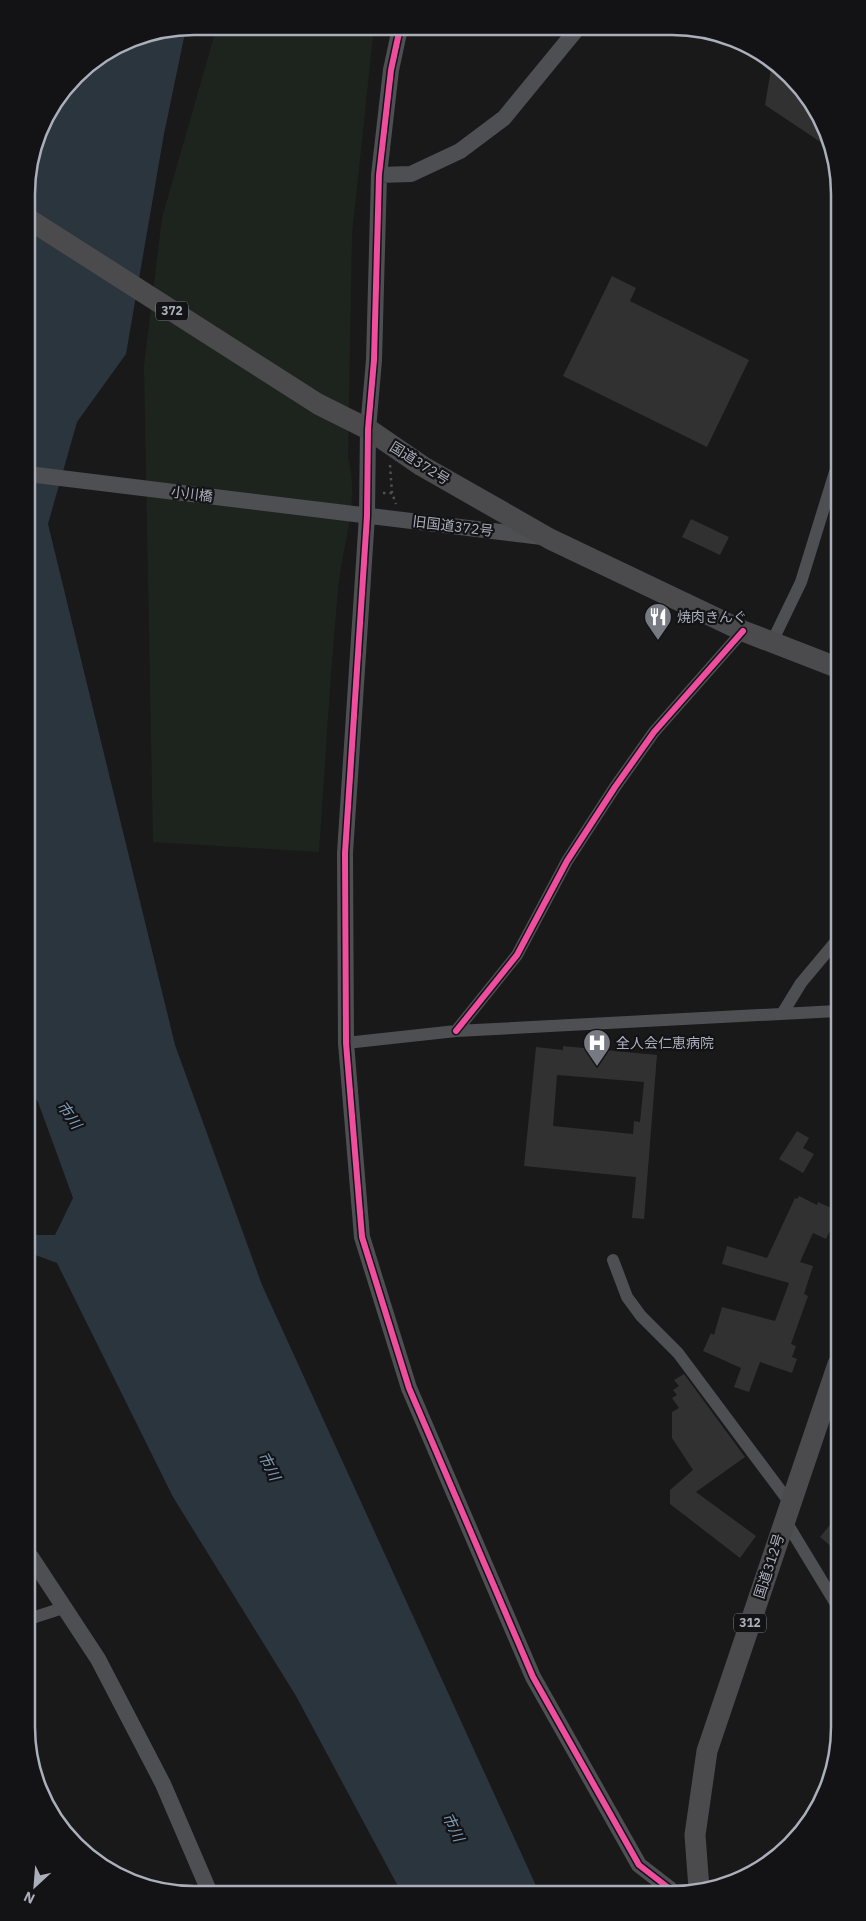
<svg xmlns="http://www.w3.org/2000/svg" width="866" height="1921" viewBox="0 0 866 1921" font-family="'IBM Plex Sans','Noto Sans JP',sans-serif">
	<rect width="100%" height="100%" fill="#19191a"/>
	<path fill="#1d241e" d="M217,26L374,27L352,234L348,458C360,501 342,546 338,590C330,677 325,765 319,852L153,842L144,366L162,218Z"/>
	<path fill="#2b353d" d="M186,28L164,134L126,354L77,422L48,524L175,1045L262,1285L538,1890H400L296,1696L173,1497L57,1263L30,1253V1235H55L73,1198L38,1102L30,1091L27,183L43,120L83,68L130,39Z"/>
	<path fill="#313132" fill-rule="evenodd" d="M772,63L783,68L812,101L834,151L765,105Z
		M612,276L636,288L630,301L749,360L707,447L563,376Z
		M691,519L729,537L720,555L682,537Z
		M563,1046L657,1055L644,1219L632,1218L636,1177L524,1166L536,1047L563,1050ZM557,1075L644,1082L640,1122L634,1121L633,1134L553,1126Z
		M797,1131L809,1138L803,1148L814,1154L803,1173L779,1159Z
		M799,1196L817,1205L818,1202L838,1211V1214L826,1239L813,1233L800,1262L813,1266L804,1294L808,1296L791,1344L796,1346L792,1357L797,1359L792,1373L760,1362L749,1392L734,1387L741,1368L703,1351L711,1333L714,1335L722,1307L775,1321L789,1283L722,1264L727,1246L767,1258L795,1198L797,1199Z
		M684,1374L745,1457L696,1492L756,1536L740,1558L670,1504V1490L693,1470L672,1438V1412L679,1408L672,1398L677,1395L673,1390L679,1386L674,1380Z
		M839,1514V1553L820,1537Z"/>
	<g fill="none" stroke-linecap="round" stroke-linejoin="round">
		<path stroke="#4f5054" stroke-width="2.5" stroke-dasharray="2.5 4" stroke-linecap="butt" d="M390,465L392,493
			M383,493H392L396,504"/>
		<path stroke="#4d4f53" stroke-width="12" d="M772,642L801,582L835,472
			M782,1014L801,983L837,940
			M456,1031L517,955L567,861L615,787L654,732L743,631
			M346,1043L456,1031L837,1011
			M613,1260L627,1297L641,1316L678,1353L790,1503
			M785,1520L839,1609
			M32,1618L66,1607"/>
		<path stroke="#4d4f53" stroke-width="16" d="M400,28L391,70L379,175L374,360L368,429L367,516L345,853L346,1043L362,1237L409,1388L533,1677L639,1865L670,1889
			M379,175L411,174L460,151L504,118L577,29
			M28,474L542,537
			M31,1557L98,1659L163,1784L209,1891"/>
		<path stroke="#4b4b4e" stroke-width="21" d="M27,218L318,404L368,429L422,466L550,539L743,631L836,667
			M699,1889L695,1835L707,1751L838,1364"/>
		<defs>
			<path id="cycleway" d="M400,28L391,70L379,175L374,360L368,429L367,516L345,853L346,1043L362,1237L409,1388L533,1677L639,1865L670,1889
				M456,1031L517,955L567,861L615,787L654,732L743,631"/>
		</defs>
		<use href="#cycleway" stroke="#131316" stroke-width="9"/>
		<use href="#cycleway" stroke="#ef4d9e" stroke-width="6"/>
	</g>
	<defs>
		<symbol id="restaurant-pin" viewBox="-11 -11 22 30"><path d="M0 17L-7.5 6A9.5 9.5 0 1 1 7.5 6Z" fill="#777a83" stroke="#131316"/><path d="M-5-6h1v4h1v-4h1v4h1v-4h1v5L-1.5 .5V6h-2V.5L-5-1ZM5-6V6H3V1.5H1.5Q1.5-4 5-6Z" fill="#fff"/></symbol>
		<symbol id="hospital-pin" viewBox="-11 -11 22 30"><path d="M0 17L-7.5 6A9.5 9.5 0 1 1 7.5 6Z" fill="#777a83" stroke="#131316"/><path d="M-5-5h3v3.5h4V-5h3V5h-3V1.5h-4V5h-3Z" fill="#fff"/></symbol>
	</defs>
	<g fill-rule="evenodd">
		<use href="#restaurant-pin" x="642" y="601" width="32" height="43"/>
		<use href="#hospital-pin" x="581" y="1027" width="32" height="43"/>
	</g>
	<g text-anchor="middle" stroke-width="4.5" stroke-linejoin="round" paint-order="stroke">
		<g fill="#131316" stroke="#7d808a" stroke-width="1">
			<rect x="156" y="301.5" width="32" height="19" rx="4"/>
			<rect x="734" y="1613.5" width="32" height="19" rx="4"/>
		</g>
		<g font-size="12" font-weight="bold" fill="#aaafbb">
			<text x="172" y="315">372</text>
			<text x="750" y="1627">312</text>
		</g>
		<g font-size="14" fill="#aaafbb" stroke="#131316">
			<text transform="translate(420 463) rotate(32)" y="5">国道372号</text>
			<text transform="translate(192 494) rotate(7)" y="5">小川橋</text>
			<text transform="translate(453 526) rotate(7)" y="5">旧国道372号</text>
			<text transform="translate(769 1566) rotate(-72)" y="5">国道312号</text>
		</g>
		<g font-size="14" fill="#aaafbb" stroke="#131316" text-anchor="start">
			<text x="677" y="622">焼肉きんぐ</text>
			<text x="616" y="1048">全人会仁恵病院</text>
		</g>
		<g font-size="15" font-style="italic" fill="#7f9eb8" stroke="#131316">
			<text transform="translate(69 1115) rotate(55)" y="5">市川</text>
			<text transform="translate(269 1466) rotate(63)" y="5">市川</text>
			<text transform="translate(453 1827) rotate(64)" y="5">市川</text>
		</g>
	</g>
	<path d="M0 0H866V1921H0ZM194 35H672A159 159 0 0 1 831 194V1727A159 159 0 0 1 672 1886H194A159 159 0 0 1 35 1727V194A159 159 0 0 1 194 35Z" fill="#131316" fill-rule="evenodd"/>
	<path fill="none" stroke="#aaafbb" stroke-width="2.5" d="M194 35H672A159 159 0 0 1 831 194V1727A159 159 0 0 1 672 1886H194A159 159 0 0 1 35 1727V194A159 159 0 0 1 194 35Z"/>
	<g transform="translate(35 1886) rotate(206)" stroke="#131316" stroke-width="4" paint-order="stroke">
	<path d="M0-4L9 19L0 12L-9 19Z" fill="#aaafbb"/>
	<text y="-8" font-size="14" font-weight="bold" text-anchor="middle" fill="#aaafbb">N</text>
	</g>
</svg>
